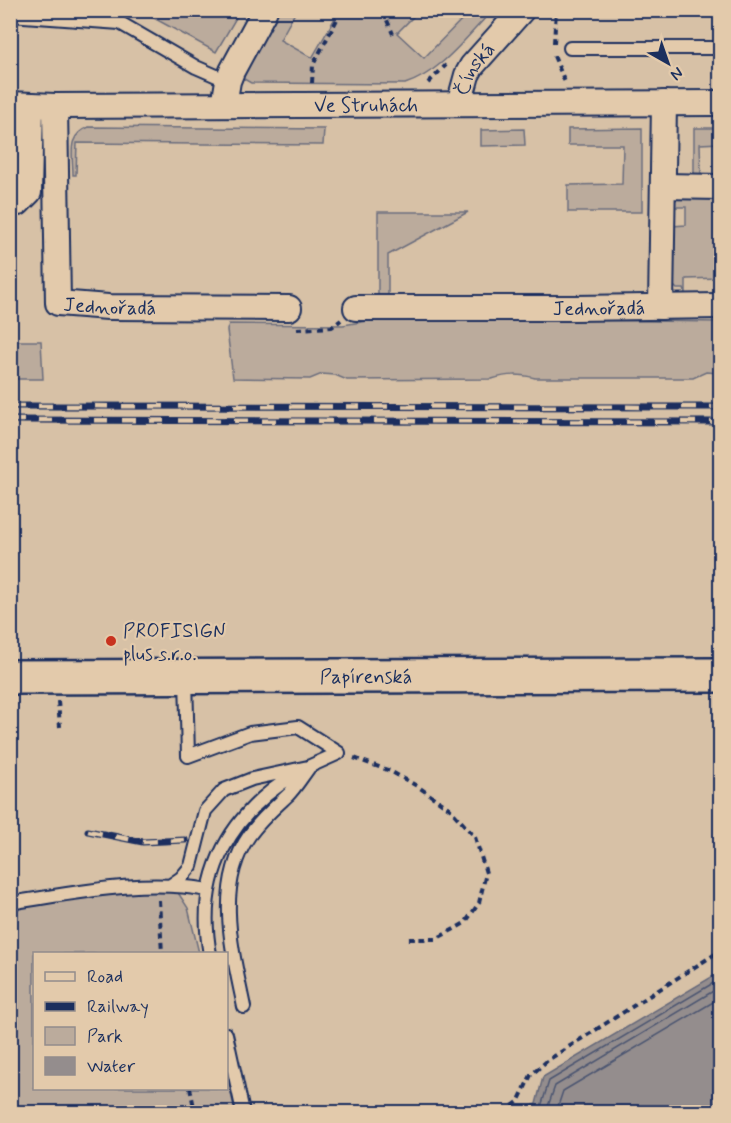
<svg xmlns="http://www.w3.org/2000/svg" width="731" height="1123" viewBox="0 0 731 1123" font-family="Mynerve,sans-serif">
	<rect width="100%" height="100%" fill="#d7c1a6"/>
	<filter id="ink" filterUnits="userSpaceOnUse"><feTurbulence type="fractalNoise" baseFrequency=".0167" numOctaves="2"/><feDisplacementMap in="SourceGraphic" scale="12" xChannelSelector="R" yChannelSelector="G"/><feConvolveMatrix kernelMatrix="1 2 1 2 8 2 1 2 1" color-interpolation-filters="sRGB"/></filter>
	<g filter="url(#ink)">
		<path fill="#bbab9c" stroke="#6b6d7d" stroke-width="1.5" d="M141,11H240L216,52Z
			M278,11H296L280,40L312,58L339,11H419L397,33L424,58L470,11H492C466,37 442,72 405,84L251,83L244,79V72Z
			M89,127L324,129L323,145L77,143L76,175H73C73,155 66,135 89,127Z
			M642,128V212H568V185L622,184L623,145H568V129Z
			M694,128H720V143L700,144L701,175H720V180L694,181Z
			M524,129L525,145L481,146V130Z
			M720,195V278L686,279V295L684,289H677L673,285L672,226L686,225V207H672V196Z
			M378,212H468L388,255V295L378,296Z
			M500,319L720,322V373L706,372L693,378H535C519,374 508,374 492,379L347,380L335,375L322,374L310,379L233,378L227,330L229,324L343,325L374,320Z
			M11,341H41L43,379H11Z
			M175,888L188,908L199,953L34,954V1088H226L227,1074L235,1112H11V910L107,893Z"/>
		<path fill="#948d8d" stroke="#64677a" stroke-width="1.5" d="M720,972V1112H521L536,1104L543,1077Z"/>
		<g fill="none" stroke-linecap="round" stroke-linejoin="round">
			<path stroke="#4b5571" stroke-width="1.5" d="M533,1112L541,1107L549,1081L720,979
				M546,1112L555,1086L720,987
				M556,1112L563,1091L720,998"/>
			<defs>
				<path id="lane" d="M10,15L120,23L196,67L228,81
					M570,48H720
					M171,885L181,878L191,866L205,811L224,790L252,779L308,767L339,753L298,727L250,733L188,756L186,677
					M10,903C76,893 143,878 208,890
					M210,954C195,874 231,812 299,772
					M244,1007C233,953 214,886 249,836C260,820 274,808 288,795C296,787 303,775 310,766
					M226,1034L243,1112"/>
				<g id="street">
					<path id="s1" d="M10,104L55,106L720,103"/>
					<path id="s2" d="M459,104L467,75L472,66L522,10"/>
					<path d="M224,105L228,81L232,71L265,10"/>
					<path id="s3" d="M55,106L58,303L108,307L289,308"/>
					<path d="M663,186L720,187"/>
					<path d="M10,203H18L29,192L31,105"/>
					<path d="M661,307L664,103"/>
					<path id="s4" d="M356,308H575L720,306"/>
				</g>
				<g id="secondary">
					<path id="s5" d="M10,677L720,675"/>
				</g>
			</defs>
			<use href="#lane" stroke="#1b2f5e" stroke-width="16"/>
			<use href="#street" stroke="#1b2f5e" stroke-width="28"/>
			<use href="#secondary" stroke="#1b2f5e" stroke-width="38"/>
			<path stroke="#1b2f5e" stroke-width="4" stroke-dasharray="6 4.5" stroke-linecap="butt" d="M386,10V18L393,34
				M554,43L556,10
				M554,56L565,82
				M312,83L313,65L342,10
				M428,83L446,65
				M297,329L332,327L341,320
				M58,701L60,727
				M354,758L390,771L417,786L449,808L475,837L486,873L479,903L465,923L436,939H406
				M159,900L162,954
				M190,1088L195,1112
				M504,1112L518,1102L531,1075L548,1060L720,951"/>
			<use href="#lane" stroke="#e3caab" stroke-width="12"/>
			<use href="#street" stroke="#e3caab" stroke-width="24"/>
			<use href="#secondary" stroke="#e3caab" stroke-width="33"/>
			<defs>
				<path id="rail" d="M10,406L720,407
					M10,420L720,422
					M88,831L143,842L185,840"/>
			</defs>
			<use href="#rail" stroke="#1b2f5e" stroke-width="7"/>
			<use href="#rail" stroke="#e3caab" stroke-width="4.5" stroke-dasharray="14" stroke-linecap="butt"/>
		</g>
	</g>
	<circle fill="#c8321e" stroke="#e3caab" stroke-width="2" cx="111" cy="641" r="6"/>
	<g text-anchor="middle" stroke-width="4.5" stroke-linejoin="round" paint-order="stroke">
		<g font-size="20" fill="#1b2f5e" stroke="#e3caab">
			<text dy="7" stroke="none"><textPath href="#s2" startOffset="39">Čínská</textPath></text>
			<text dy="7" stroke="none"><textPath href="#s1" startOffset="356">Ve Struhách</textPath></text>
			<text dy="7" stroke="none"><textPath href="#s3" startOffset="249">Jednořadá</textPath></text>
			<text dy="7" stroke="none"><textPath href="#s4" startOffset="243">Jednořadá</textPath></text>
			<text dy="7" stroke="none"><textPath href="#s5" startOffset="356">Papírenská</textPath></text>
		</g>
		<g font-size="20" fill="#1b2f5e" stroke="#e3caab" text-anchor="start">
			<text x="123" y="637">PROFISIGN<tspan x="123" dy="23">plus s.r.o.</tspan></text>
		</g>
	</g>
	<rect width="731" height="1123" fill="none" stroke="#e3caab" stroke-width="36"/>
	<rect x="18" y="18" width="695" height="1087" fill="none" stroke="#1b2f5e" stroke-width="2" filter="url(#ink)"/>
	<rect x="33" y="952" width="195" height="138" fill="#e3caab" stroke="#938c8c" stroke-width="1.5"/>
	<rect x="45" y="972" width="30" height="9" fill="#e3caab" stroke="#938c8c" stroke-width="1.5"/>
	<text x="87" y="982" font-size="18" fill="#1b2f5e">Road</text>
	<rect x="45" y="1002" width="30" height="9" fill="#1b2f5e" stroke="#938c8c" stroke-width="1.5"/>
	<text x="87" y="1012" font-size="18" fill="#1b2f5e">Railway</text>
	<rect x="45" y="1027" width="30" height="18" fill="#bbab9c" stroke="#938c8c" stroke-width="1.5"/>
	<text x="87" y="1042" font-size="18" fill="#1b2f5e">Park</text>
	<rect x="45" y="1057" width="30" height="18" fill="#948d8d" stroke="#938c8c" stroke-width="1.5"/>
	<text x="87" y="1072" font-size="18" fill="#1b2f5e">Water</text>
	<g transform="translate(668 63) rotate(140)" stroke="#e3caab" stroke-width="4.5" paint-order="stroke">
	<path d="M0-4.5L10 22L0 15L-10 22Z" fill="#1b2f5e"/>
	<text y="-9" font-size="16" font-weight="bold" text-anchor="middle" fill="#1b2f5e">N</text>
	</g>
</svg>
